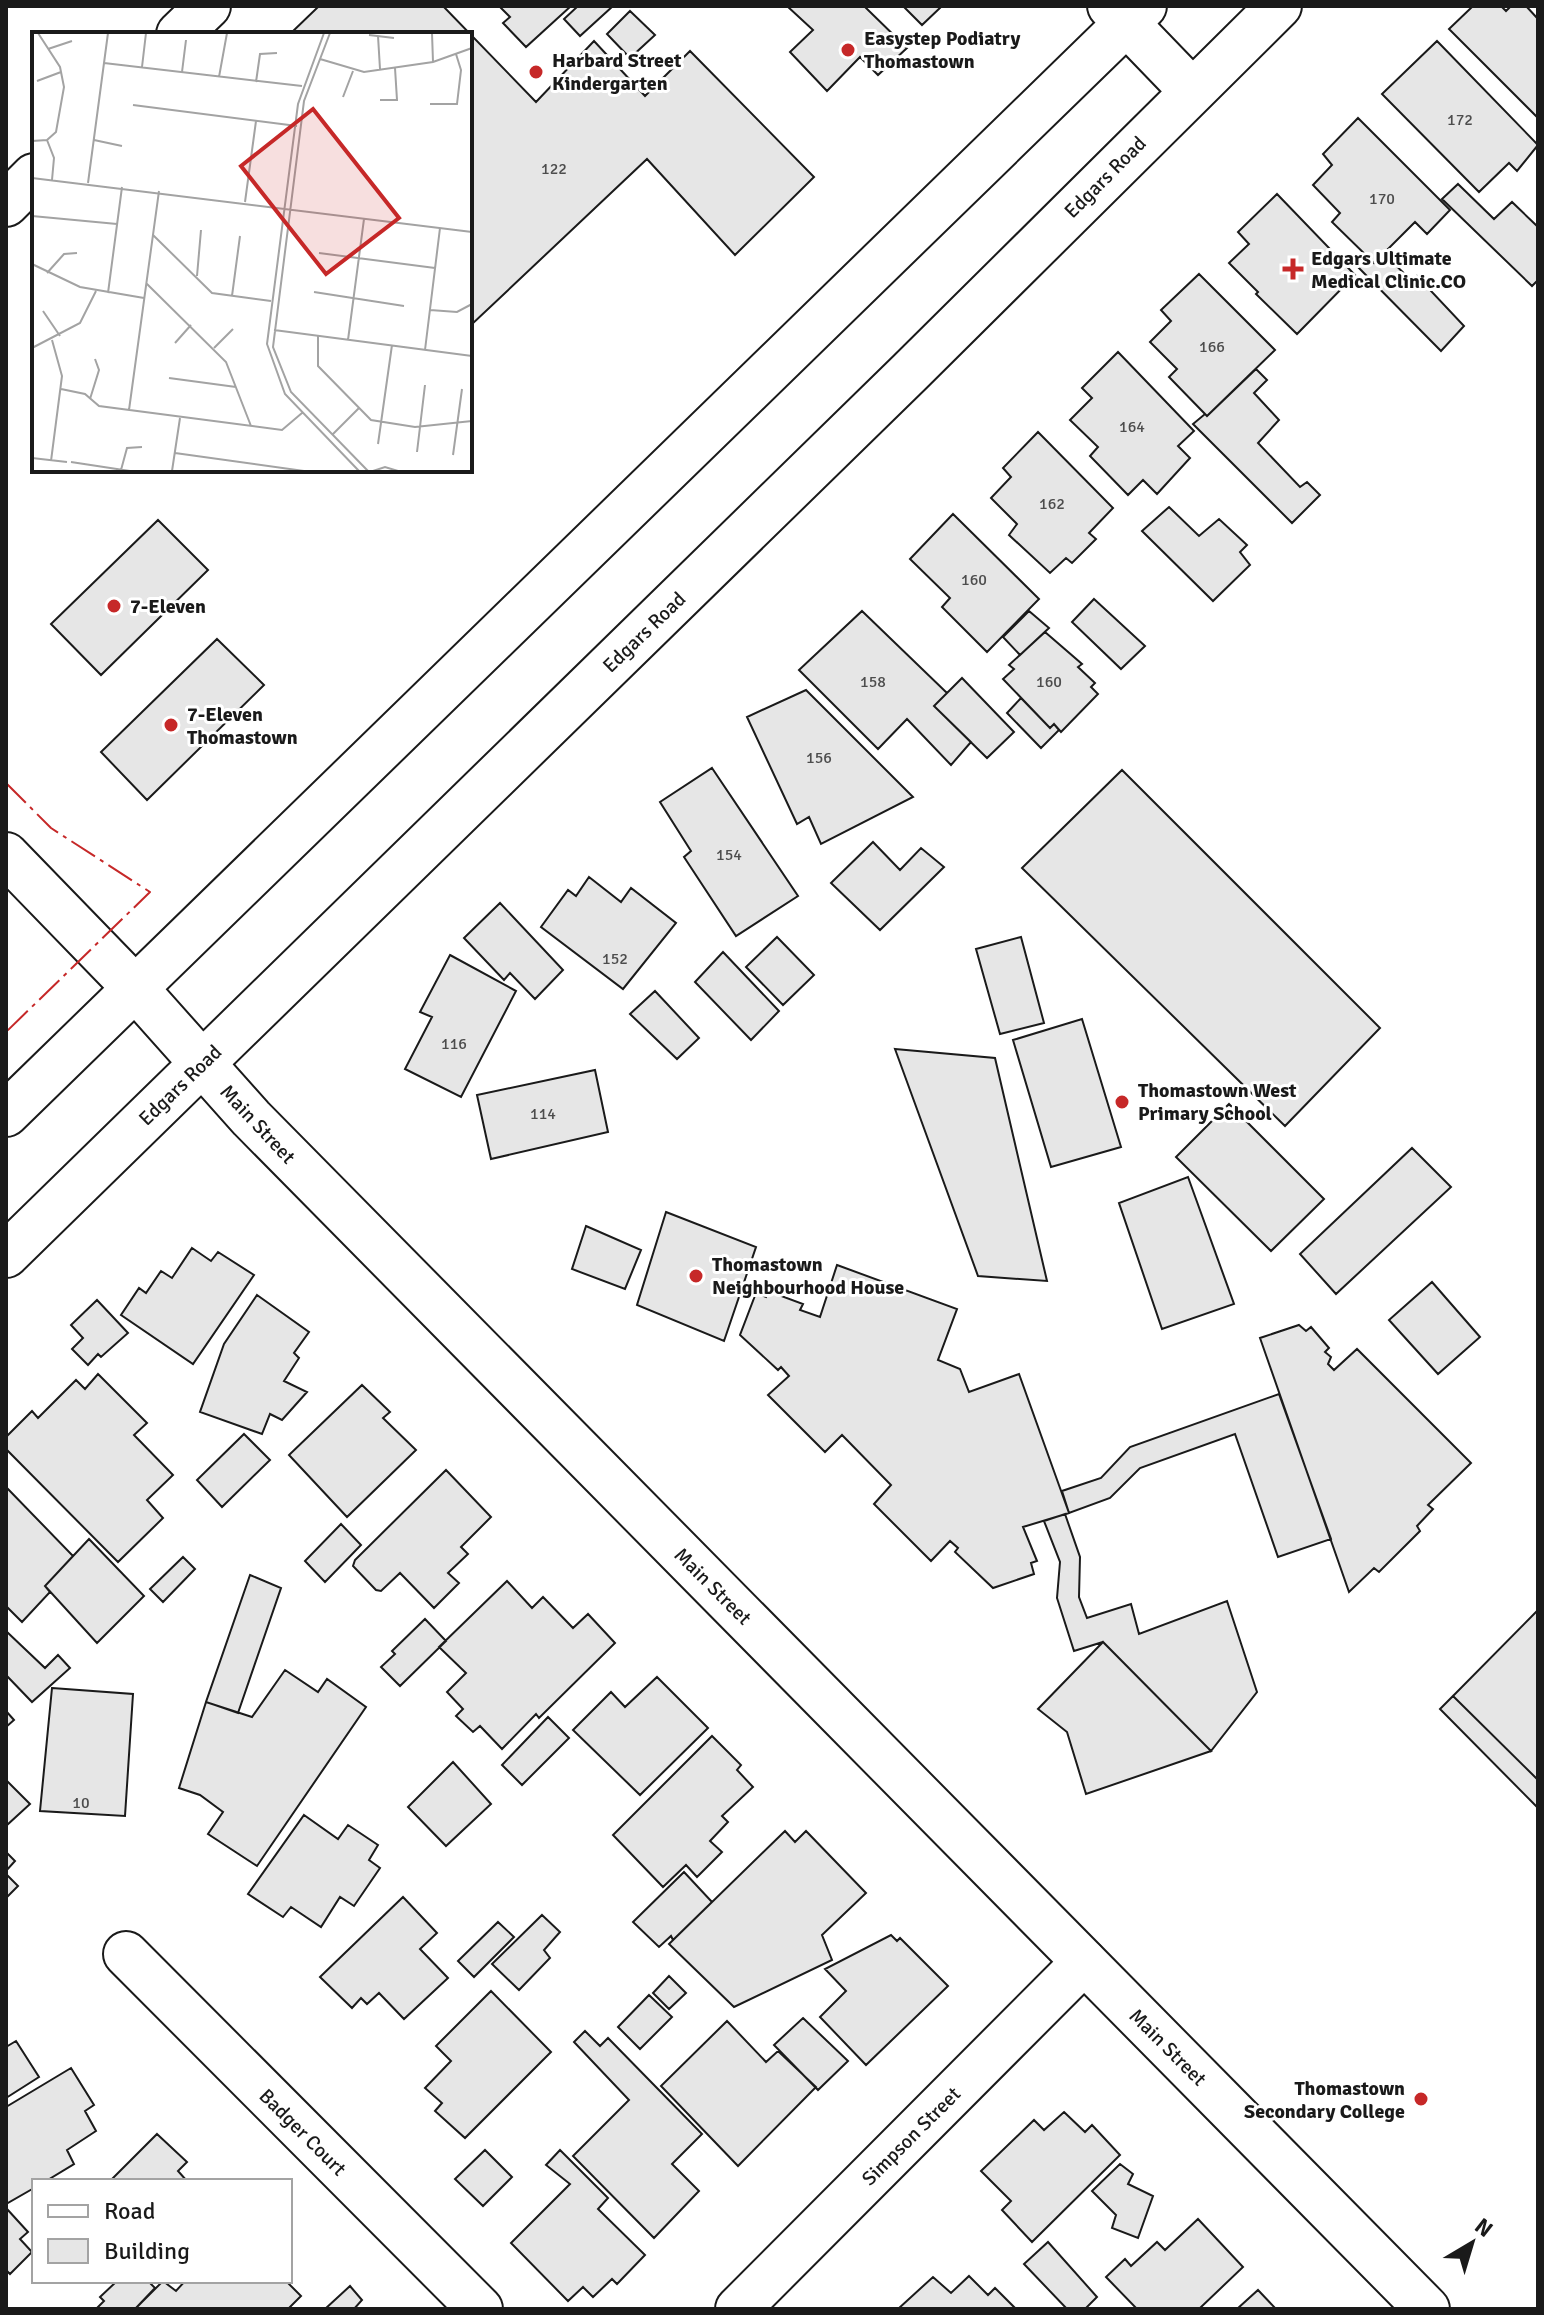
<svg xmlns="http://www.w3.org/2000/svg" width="1544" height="2315" viewBox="0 0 1544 2315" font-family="Signika,sans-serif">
	<rect width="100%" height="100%" fill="#fff"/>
	<path fill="#e6e6e6" stroke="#1a1a1a" stroke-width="2" d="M319,6H443L536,102L594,41L645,96L690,51L814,177L735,255L647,159L470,326V34H290Z
		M499,6H571L526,47L503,23L510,17Z
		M578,6H613L580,36L564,19Z
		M787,6H864L907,48L878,75L860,57L827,91L790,52L813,30Z
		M903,6H942L922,25Z
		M1473,6H1501L1506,11L1511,6H1526L1538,19V118L1449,29Z
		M630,11L655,35L630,58L607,34Z
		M1437,41L1538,145L1517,171L1509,163L1479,192L1382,94Z
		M1358,118L1450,210L1427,234L1415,222L1374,263L1332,222L1340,213L1313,185L1332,165L1323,154Z
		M1458,184L1494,219L1512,202L1538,227V280L1532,286L1442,199Z
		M1277,194L1355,275L1297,334L1256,294L1258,292L1229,263L1249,244L1238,232Z
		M1384,254L1413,282L1417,276L1464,326L1441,351L1355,264L1365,255L1374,263Z
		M1199,274L1275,350L1207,416L1169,377L1177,369L1150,342L1171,321L1161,310Z
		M1118,352L1194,431L1178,446L1190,458L1157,494L1143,480L1128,495L1090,456L1098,447L1070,420L1092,398L1082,388Z
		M1256,369L1267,380L1254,393L1279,420L1258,443L1300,487L1307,482L1320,495L1292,523L1193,424L1205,414L1207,416Z
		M1038,432L1113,508L1089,533L1096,539L1072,563L1066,558L1050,573L1009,535L1017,524L991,498L1011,477L1003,468Z
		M1169,507L1199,536L1219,519L1247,545L1240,552L1250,565L1213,601L1142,531Z
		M953,514L1039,599L987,652L942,607L950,598L910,559Z
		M158,520L208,570L101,675L51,624Z
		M1094,599L1145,646L1121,669L1072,622Z
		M862,611L947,693L934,706L971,742L951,765L907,719L878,749L799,670Z
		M1029,611L1049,628L1020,655L1003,637Z
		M1045,632L1082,664L1078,667L1095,683L1091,687L1098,694L1061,732L1054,724L1050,728L1003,679L1014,669L1009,665Z
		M217,639L264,685L147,800L101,752Z
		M962,678L1014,732L987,758L934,706Z
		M806,690L913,797L821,844L809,817L797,824L747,717Z
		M1021,698L1050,728L1054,724L1059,730L1041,748L1007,713Z
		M712,768L798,896L736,936L684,857L691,851L660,802Z
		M1122,770L1380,1028L1285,1126L1022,868Z
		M873,842L900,870L921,848L944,867L880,930L831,883Z
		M589,877L621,902L631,888L676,923L623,989L541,927L568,890L576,896Z
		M500,903L563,970L535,999L510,973L504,980L464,938Z
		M777,937L814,975L783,1005L746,967Z
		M1021,937L1044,1023L1000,1034L976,949Z
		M723,952L779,1011L751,1040L695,982Z
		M450,955L516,991L461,1097L405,1069L432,1017L420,1012Z
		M655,991L699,1038L677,1059L630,1014Z
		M1082,1019L1121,1147L1051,1167L1013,1040Z
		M895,1049L995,1058L1047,1281L978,1276Z
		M595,1070L608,1132L491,1159L477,1095Z
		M1229,1104L1324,1199L1271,1251L1176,1157Z
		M1412,1148L1451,1187L1336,1294L1300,1254Z
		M1188,1177L1234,1304L1162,1329L1119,1203Z
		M666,1212L756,1247L724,1341L637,1305Z
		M586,1226L641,1250L625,1289L572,1269Z
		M192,1248L211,1261L218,1252L254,1275L193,1364L121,1315L139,1288L146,1293L161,1271L172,1278Z
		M837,1265L957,1309L938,1360L960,1369L969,1392L1019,1374L1069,1513L1023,1527L1037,1561L1031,1563L1034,1574L993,1588L955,1552L958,1548L950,1541L931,1561L874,1504L891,1485L842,1435L825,1452L768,1395L789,1376L781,1367L778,1370L740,1335L756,1293L766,1297L768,1291L803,1304L800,1310L820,1317Z
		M1432,1282L1480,1337L1438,1374L1389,1320Z
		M257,1295L309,1332L294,1353L299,1358L284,1381L307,1392L282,1420L270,1414L262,1434L200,1412L224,1344Z
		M97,1300L128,1333L101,1357L98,1354L88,1365L72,1349L83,1338L71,1325Z
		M1299,1325L1306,1331L1311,1327L1329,1348L1325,1352L1331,1357L1328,1364L1334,1370L1357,1349L1471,1463L1428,1505L1433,1509L1417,1526L1420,1531L1379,1572L1374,1568L1349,1592L1260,1338Z
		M98,1374L147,1423L134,1435L173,1475L147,1500L163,1518L118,1562L6,1449V1437L32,1411L38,1418L76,1380L85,1389Z
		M362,1385L390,1412L383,1418L416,1450L347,1517L289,1455Z
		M1279,1394L1331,1539L1278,1557L1235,1434L1140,1468L1110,1498L1069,1513L1062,1491L1101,1478L1130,1447Z
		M244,1434L270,1460L222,1507L197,1480Z
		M446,1470L491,1517L461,1547L468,1554L448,1573L459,1583L434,1608L400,1573L381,1591L376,1590L353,1566L355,1560Z
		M6,1487L73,1556L45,1586L50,1592L22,1622L6,1606Z
		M1065,1514L1080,1557L1079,1597L1087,1618L1131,1604L1139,1634L1227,1601L1257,1692L1211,1751L1103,1642L1074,1651L1057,1598L1060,1562L1044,1521Z
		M341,1524L361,1545L325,1582L305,1561Z
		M89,1539L144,1596L97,1643L45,1586Z
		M183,1557L195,1569L163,1602L150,1589Z
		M250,1575L281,1588L238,1713L206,1702Z
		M507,1581L532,1608L543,1597L573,1628L588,1614L615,1643L539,1718L536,1714L502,1749L480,1726L473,1732L456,1716L463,1709L447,1692L466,1673L439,1647Z
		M1538,1610V1780L1453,1696Z
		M425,1619L446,1641L400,1686L381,1667L395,1654L392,1651Z
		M6,1631L45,1668L58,1655L70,1668L32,1702L6,1675Z
		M1103,1642L1211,1751L1086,1794L1067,1732L1038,1709Z
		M285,1670L318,1692L327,1679L366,1707L257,1866L208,1834L223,1812L200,1795L179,1788L206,1702L252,1717Z
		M657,1677L708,1728L640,1795L573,1730L611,1692L625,1707Z
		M52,1688L133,1694L125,1816L40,1811Z
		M1453,1696L1538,1780V1808L1440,1709Z
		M6,1711L14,1720L6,1727Z
		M548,1717L569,1738L522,1785L502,1765Z
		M712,1736L741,1765L737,1770L753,1787L722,1816L728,1822L710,1841L722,1852L697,1877L686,1865L663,1887L613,1835Z
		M453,1762L491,1804L446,1846L408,1807Z
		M6,1780L30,1804L7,1825L6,1824Z
		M304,1815L338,1839L348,1825L378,1845L369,1860L380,1868L354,1906L340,1897L321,1927L291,1907L283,1917L248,1894Z
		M785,1831L795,1842L806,1831L866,1893L822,1935L832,1960L734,2007L669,1944Z
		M6,1852L15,1861L6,1871Z
		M684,1872L712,1902L673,1940L671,1936L659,1947L633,1922Z
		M6,1874L18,1886L6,1898Z
		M403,1897L437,1933L420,1949L448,1978L404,2019L379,1993L367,2004L361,1998L352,2008L320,1977Z
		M542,1915L560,1932L544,1950L550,1958L519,1990L492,1964Z
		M498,1922L514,1937L474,1977L458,1961Z
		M891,1935L897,1941L900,1938L948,1986L866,2065L820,2017L846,1991L825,1969Z
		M669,1976L686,1993L669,2009L653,1993Z
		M491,1991L551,2052L465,2138L435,2111L442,2103L425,2088L451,2061L436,2046Z
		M649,1995L672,2017L640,2049L618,2027Z
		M803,2018L848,2061L818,2090L774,2045Z
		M727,2021L766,2062L778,2051L816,2087L738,2166L661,2086Z
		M585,2031L600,2046L608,2038L702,2134L672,2164L699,2191L654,2238L573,2156L629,2100L574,2042Z
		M16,2041L39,2077L6,2098V2047Z
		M71,2068L94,2105L85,2111L96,2131L67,2150L74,2164L46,2181H34V2188L6,2204V2107Z
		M1064,2112L1085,2132L1092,2125L1120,2155L1032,2242L1002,2210L1011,2201L981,2171L1034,2120L1044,2130Z
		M157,2134L187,2162L178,2171L187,2181H110Z
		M485,2150L512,2177L483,2206L455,2179Z
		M560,2150L608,2198L598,2209L645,2255L617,2284L612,2279L593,2297L583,2287L568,2301L511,2243L570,2184L546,2165Z
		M1120,2164L1133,2174L1128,2184L1153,2196L1138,2238L1112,2228L1116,2215L1092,2191Z
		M7,2209L28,2232L20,2239L32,2252L10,2274L6,2270Z
		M1198,2219L1243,2267L1199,2309H1137L1106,2277L1125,2259L1131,2266L1157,2242L1165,2250Z
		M1048,2242L1097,2297L1085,2309H1067L1024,2264Z
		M969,2276L988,2295L995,2288L1016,2309H898L933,2277L951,2293Z
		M117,2281H148L155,2288L135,2309H96L104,2301L100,2297Z
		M163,2281L176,2291L185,2281H286L301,2296L288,2309H135Z
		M350,2286L362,2300L354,2309H325Z
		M1258,2290L1276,2309H1237Z"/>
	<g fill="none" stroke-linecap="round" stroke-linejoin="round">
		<defs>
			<path id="minor" d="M1110,6L1191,90
				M179,34L208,6
				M6,204L34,176
				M126,1954L480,2309
				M738,2309L1084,1962"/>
			<path id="tertiary" d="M6,855L135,988L251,1118L1427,2309"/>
			<path id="primary" d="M6,1114L1144,6
				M6,1255L910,372L1279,6"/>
		</defs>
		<use href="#minor" stroke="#1a1a1a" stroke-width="48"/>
		<use href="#tertiary" stroke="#1a1a1a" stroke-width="48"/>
		<use href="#primary" stroke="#1a1a1a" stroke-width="48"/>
		<use href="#minor" stroke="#fff" stroke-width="44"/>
		<use href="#tertiary" stroke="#fff" stroke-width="44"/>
		<use href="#primary" stroke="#fff" stroke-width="44"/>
		<path stroke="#c62828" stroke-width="2" stroke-dasharray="28 6 4 6" stroke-linecap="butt" d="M6,783L51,828L150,892L6,1032"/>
	</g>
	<g fill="#c62828" stroke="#fff" stroke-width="3">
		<circle cx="848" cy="50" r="8"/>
		<circle cx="536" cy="72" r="8"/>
		<path d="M1289 257h8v8h8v8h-8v8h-8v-8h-8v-8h8z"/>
		<circle cx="114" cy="606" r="8"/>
		<circle cx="171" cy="725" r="8"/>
		<circle cx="1122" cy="1102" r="8"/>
		<circle cx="696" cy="1276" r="8"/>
		<circle cx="1421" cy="2099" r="8"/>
	</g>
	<g text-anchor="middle" stroke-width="6" stroke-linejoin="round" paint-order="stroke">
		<g font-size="16" fill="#4d4d4d">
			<text x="1460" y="125">172</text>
			<text x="554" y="174">122</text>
			<text x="1382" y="204">170</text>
			<text x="1212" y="352">166</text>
			<text x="1132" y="432">164</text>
			<text x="1052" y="509">162</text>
			<text x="974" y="585">160</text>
			<text x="873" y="687">158</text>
			<text x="1049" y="687">160</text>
			<text x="819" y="763">156</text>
			<text x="729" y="860">154</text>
			<text x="615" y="964">152</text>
			<text x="454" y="1049">116</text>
			<text x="543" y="1119">114</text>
			<text x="81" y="1808">10</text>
		</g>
		<g font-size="20" font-weight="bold" fill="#1a1a1a" stroke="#fff" text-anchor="start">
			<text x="864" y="45">Easystep Podiatry<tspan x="864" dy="23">Thomastown</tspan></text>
			<text x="552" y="67">Harbard Street<tspan x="552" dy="23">Kindergarten</tspan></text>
			<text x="1311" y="265">Edgars Ultimate<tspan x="1311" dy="23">Medical Clinic.CO</tspan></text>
			<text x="130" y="613">7-Eleven</text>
			<text x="187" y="721">7-Eleven<tspan x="187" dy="23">Thomastown</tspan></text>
			<text x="1138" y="1097">Thomastown West<tspan x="1138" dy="23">Primary School</tspan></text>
			<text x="712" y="1271">Thomastown<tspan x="712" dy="23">Neighbourhood House</tspan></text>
			<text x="1405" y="2095" text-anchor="end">Thomastown<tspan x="1405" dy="23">Secondary College</tspan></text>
		</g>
		<g font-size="20" fill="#1a1a1a" stroke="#fff">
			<text transform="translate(1105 177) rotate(-45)" y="7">Edgars Road</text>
			<text transform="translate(644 632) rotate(-44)" y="7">Edgars Road</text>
			<text transform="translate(180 1085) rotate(-44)" y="7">Edgars Road</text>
			<text transform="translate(258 1124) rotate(47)" y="7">Main Street</text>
			<text transform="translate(713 1586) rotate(45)" y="7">Main Street</text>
			<text transform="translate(1168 2047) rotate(45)" y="7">Main Street</text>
			<text transform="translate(303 2132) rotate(45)" y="7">Badger Court</text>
			<text transform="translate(911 2136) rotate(-45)" y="7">Simpson Street</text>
		</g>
	</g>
	<g transform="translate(32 32)">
		<rect width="440" height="440" fill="#fff"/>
		<path fill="none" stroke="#a3a3a3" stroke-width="2" d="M292,1L266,72L235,312L253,362L327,439M298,1L272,69L241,315L259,360L336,439M400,1L401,30M337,3L362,6M346,4L348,37M16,17L40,9M288,27L332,40L401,30L440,16M72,31L270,54M110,35L114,1M150,40L154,8M187,45L195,1M5,49L29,40M224,50L228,22L245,21M311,65L321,39M348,68H365L363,36M398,72H425L429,38L424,22M101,73L265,94M15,108L22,126L20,148M62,108L90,114M0,109L15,108L24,100L32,55L28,35L6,1M0,146L440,200M56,151L76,1M213,170L224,89M0,184L85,192M121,203L180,261L239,269M287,221L403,236M0,232L48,255L112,266M15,241L32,222L45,221M165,244L169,198M114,251L194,330L219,394M282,260L372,274M76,261L90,155M200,264L208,204M398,278L425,280L440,272M11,279L28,304M242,298L440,324M286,304V334L339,388L383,395L440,389M316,308L332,187M143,311L159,293M0,316L48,291L64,259M182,316L201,297M393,318L408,196M137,346L204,355M29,357L53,362L67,374L250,398L270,381M58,367L67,338L63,327M97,378L127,159M300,403L327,376M346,412L360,313M385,420L393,353M143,421L272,439M421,423L430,357M0,426L35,430M19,429L30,344L20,308M39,430L98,439M89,438L95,416L110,415M140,439L148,386M341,439L353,435L366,439"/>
		<path fill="#c62828" fill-opacity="0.15" stroke="#c62828" stroke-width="4" d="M281,77L367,186L294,242L209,134Z"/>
		<rect width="440" height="440" fill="none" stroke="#1a1a1a" stroke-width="4"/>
	</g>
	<rect width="1544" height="2315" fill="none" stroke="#1a1a1a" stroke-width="16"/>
	<rect x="32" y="2179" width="260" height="104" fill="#ffffff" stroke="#a3a3a3" stroke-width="2"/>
	<rect x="48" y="2205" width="40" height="12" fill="#ffffff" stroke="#a3a3a3" stroke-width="2"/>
	<text x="104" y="2219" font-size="24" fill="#1a1a1a">Road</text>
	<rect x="48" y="2239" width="40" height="24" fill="#e6e6e6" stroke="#a3a3a3" stroke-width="2"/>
	<text x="104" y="2259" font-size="24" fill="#1a1a1a">Building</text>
	<g transform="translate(1472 2243) rotate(38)" stroke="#ffffff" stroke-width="6" paint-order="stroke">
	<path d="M0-6L14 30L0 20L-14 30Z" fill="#1a1a1a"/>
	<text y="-12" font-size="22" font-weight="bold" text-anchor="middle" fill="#1a1a1a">N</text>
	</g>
</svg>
